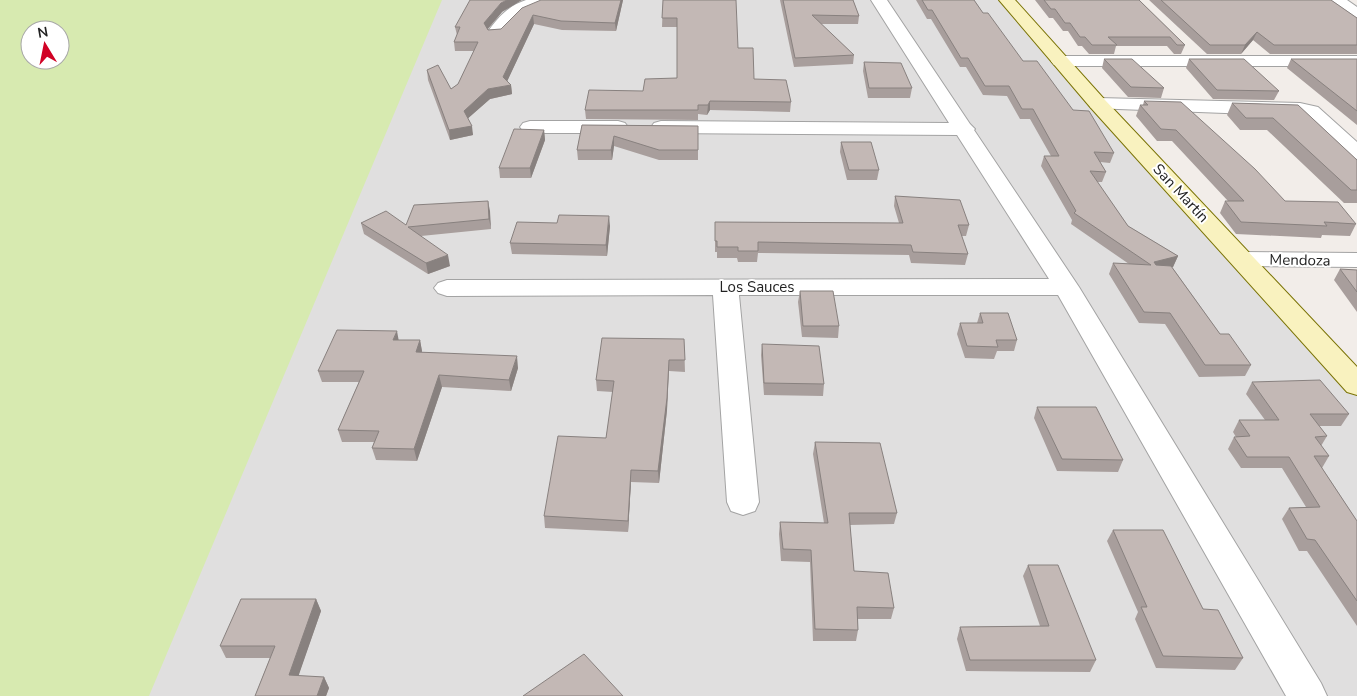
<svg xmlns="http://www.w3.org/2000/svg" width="1357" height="696" viewBox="0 0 1357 696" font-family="'Nunito Sans',sans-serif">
	<rect width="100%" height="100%" fill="#f2ede9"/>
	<path fill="#e0dfdf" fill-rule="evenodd" d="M0,0H1009L1357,383V696H0ZM30,30H60V60H30Z"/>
	<path fill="#d7eab0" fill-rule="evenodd" d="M0,0H442L149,696H0ZM30,30H60V60H30Z"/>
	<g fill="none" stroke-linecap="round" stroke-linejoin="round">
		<defs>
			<path id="street" d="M526,0H552L549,3C528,9 514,18 501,37H489L487,33C497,18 508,6 526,0Z
				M871,0H887L970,124L975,129L974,130L1079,287L1321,683L1327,696H1286L1058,295H739L759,502L755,511L743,515L731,511L727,502L713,295L447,296L438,293L434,288L438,283L447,280L1049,279L957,135L661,133L654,131L651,127L654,123L661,121L949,123Z
				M1329,0H1347L1357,7V19L1351,17Z
				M1060,56H1357V66H1060L1054,65L1051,61L1054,57Z
				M1098,98L1300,103L1318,107L1357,142V159L1350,157L1305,116L1091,108L1089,104L1091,100Z
				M530,121H618L625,123L628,127L625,131L618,133H530L523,131L520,127L523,123Z
				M1242,252L1357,253V267L1242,266L1233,264L1230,259L1233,254Z"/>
			<path id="secondary" d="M999,0H1015L1105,100L1357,367V395L1347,392L1091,108Z"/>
		</defs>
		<use href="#street" stroke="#a3a3a3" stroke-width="2"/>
		<use href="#secondary" stroke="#7b7406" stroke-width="2"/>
		<use href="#street" fill="#fff" fill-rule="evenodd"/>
		<use href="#secondary" fill="#f9f2bf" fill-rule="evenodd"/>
	</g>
	<path fill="#a89e9c" d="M623,0L616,31L562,30L534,24L507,81L511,85L512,94L490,99L468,118L473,135L450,140L428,80L427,70L451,89L458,84L474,51H455L454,42L457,35L455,27L502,12L488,29V30L501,29L522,8Z
		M663,0L738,48L754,79L791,102L790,112L710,110L707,115L698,114V120L586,119L585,110L643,91L677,78V27H662Z
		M780,0H853L859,16L858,24H821L854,55L853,64L794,67Z
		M916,0H974L983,13L1023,61L1114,153L1110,163L1100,162L1106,172L1102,182H1097L1128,226L1178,256L1173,267H1172L1220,334L1251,365L1245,376L1199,377L1165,324L1139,323L1109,274L1113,263L1129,264L1071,224L1072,220L1041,166L1044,156H1051L1030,119H1020L1007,96L983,95L966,67H960L931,19H927Z
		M1035,0H1139L1185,45L1181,54H1174L1167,46H1116L1114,54H1089L1082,46H1078L1068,31H1063L1053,18H1049Z
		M1149,0H1331L1357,18V54H1270L1253,40L1241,54H1207Z
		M1104,59L1164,88L1161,98L1128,97L1102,68Z
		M1189,59L1279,91L1274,100L1213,99L1186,68Z
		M1291,59H1357V125L1287,68Z
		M864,62L912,88L910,98H868L863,71Z
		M1144,101L1285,201L1356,224L1350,236L1322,235L1321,238L1236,234L1220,213L1225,201H1228L1172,141H1157L1136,116L1140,105H1143Z
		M1232,103L1298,105L1357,160V203H1344L1267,130H1240L1227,115Z
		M582,125L698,126V160H659L614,146L612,160H578L577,150Z
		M544,130L545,140L531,178H500L499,168Z
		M841,142L879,170L877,180H847L840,152Z
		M895,196L969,225L966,236H961L968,254L965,265L911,263L909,255L758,253L757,262H738L737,258H717V252H715V222L899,223L894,206Z
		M488,201L491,229L421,236L450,266L428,274L364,234L361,223L406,225Z
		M610,226L607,256L512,254L510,243Z
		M1340,269L1357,270V312L1334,280Z
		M800,291L839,326L838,338L802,337L798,302Z
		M980,313L1017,340L1014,351H997L994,359L965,358L957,334L960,323H977Z
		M684,339L685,372L669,371L667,410L659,483L631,482L628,532L545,528L544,516L606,438L613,392L597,391L596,380Z
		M399,340H420L422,352L518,368L511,391L442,387L417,461L376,460L372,448L374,442H342L338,430L359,382H322L318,371Z
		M762,344L824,384L823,396L764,395L761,355Z
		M1252,382L1349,414L1341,426H1319L1327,436L1321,446L1329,456L1322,468L1357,521V626L1307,551H1299L1282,519L1289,508L1306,507L1282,468H1241L1228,449L1234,437H1236L1233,432L1239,420H1265L1246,394Z
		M1037,407L1123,460L1118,472L1057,471L1034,418Z
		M815,442L897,513L894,524L850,525L854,571L894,608L891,619H858V630L856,641H813L810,562L781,561L779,534L780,522L824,523L813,454Z
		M1113,530L1203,609L1243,658L1235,670L1156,668L1135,619L1138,612L1107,541Z
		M1028,565L1096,660L1090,672L966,671L957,639L960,627L1040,626L1023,576Z
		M316,599L321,611L298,676L324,677L329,688L326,696H255L270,658H226L220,646Z"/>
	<path fill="#88817f" d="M507,0H522L502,12L485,32L484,23L501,3Z
		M621,0H623L616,31L615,23Z
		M533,15L534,24L505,86L503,77Z
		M1257,32L1253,40L1241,54L1245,45Z
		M511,85L512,94L490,99L465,121L464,111L488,89Z
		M710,101V110L707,115L708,105Z
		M472,126L473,135L450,140L449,130Z
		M544,130L545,140L531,178L530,168Z
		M614,136V146L612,160L611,150Z
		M488,201L490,211L491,229L489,219Z
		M609,216L610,226L607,256L606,245Z
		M448,255L450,266L428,274L426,263Z
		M1178,256L1173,267L1150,273L1154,262Z
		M397,331L399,342L393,340Z
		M420,340L422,351L418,363L416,352Z
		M517,356L518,368L511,391L509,380Z
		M669,360L667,410L659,483L658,471Z
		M439,375L442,387L417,461L414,449Z
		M631,470V482L628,532V521Z
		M316,599L321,611L295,686L289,675Z
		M324,677L329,688L326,696H317Z"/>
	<path fill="#c3b8b5" stroke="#88817f" d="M470,0H507L501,3L484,23L488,30L501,29L522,8L541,0H621L615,23L561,21L533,15L503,77L511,85L488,89L464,111L472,126L449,130L427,70L438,65L451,89L458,84L478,42H454L460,27H455Z
		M663,0H736L738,48H753L754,79L786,80L791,102L710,101L708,105H698V110H585L589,90L643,91L645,79L677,78V18H662Z
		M783,0H853L859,16L812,15L854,55L795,58Z
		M922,0H974L983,13H988L1023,61H1037L1073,110L1089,111L1114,153L1094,152L1106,172L1090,171L1128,226L1178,256L1154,262L1156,265L1171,266L1220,334H1229L1251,365H1205L1170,313L1144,312L1113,263L1151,265L1074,213L1076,211L1044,156H1059L1033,109H1022L1009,86H985L968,58H961L932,10H928Z
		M1044,0H1139L1185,45H1177L1170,37H1108L1117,45H1092L1085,37H1080L1070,23H1065L1055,9H1051Z
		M1161,0H1331L1357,18V45H1274L1257,32L1245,45H1210Z
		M1104,59H1132L1164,88L1131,87Z
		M1189,59H1244L1279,91L1217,90Z
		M1291,59H1357V111Z
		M864,62L901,63L912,88H869Z
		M1144,101L1181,102L1255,169L1285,201L1338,202L1356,224L1324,222L1327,226L1241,222L1225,201H1244L1176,130L1161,129L1140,105H1148Z
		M1232,103L1298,105L1357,160V190H1351L1273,118H1246Z
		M582,125L698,126V150H659L614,136L611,150H577Z
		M514,129L544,130L530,168H499Z
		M841,142H871L879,170H849Z
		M895,196L960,200L969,225H958L968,254L913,252L911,245L758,242V251H738V247H717V241H715V222L903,223Z
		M488,201L489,219L408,227L448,255L426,263L361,223L386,211L406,225L414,205Z
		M559,215L609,216L606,245L510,243L517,222L557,223Z
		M1340,269L1357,270V292Z
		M800,291H833L839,326H803Z
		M980,313H1008L1017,340H996L998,347L967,346L960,323H983Z
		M337,330L397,331L393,340H420L416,352L517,356L509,380L439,375L414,449L372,448L379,431L338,430L364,371H318Z
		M602,338L684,339L685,360H669L667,398L658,471L631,470L628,521L544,516L558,436L606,438L614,381L596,380Z
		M762,344L819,346L824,384L764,383Z
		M1320,380L1349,414H1310L1327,436L1315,437L1329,456H1314L1357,521V601L1315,540L1307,539L1289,508L1320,507L1289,457H1247L1234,437L1250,436L1239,420H1279L1252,382Z
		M1037,407H1096L1123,460L1062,459Z
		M815,442L880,443L897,513H849L854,571L888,573L894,608L857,607L858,630L815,629L811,550L783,549L780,522L828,523Z
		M1113,530H1163L1203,609L1218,610L1243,658L1163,656L1141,607H1147Z
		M1028,565H1058L1096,660H970L960,627L1049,626Z
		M241,599H316L289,675L324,677L317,696H255L275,646H220Z
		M584,654L623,696H523Z"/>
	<g text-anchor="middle" stroke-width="4" stroke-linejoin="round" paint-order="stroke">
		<g font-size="15" fill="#222" stroke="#fff">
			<text transform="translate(1181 193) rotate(47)" y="5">San Martín</text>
			<text transform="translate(1300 260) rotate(1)" y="5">Mendoza</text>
			<text x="757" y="292">Los Sauces</text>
		</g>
	</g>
	<g transform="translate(45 45) rotate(350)"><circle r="24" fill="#ffffff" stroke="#a7a7a7"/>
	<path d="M0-4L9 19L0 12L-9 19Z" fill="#d10225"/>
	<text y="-8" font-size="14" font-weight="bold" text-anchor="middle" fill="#222222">N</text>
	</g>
</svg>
